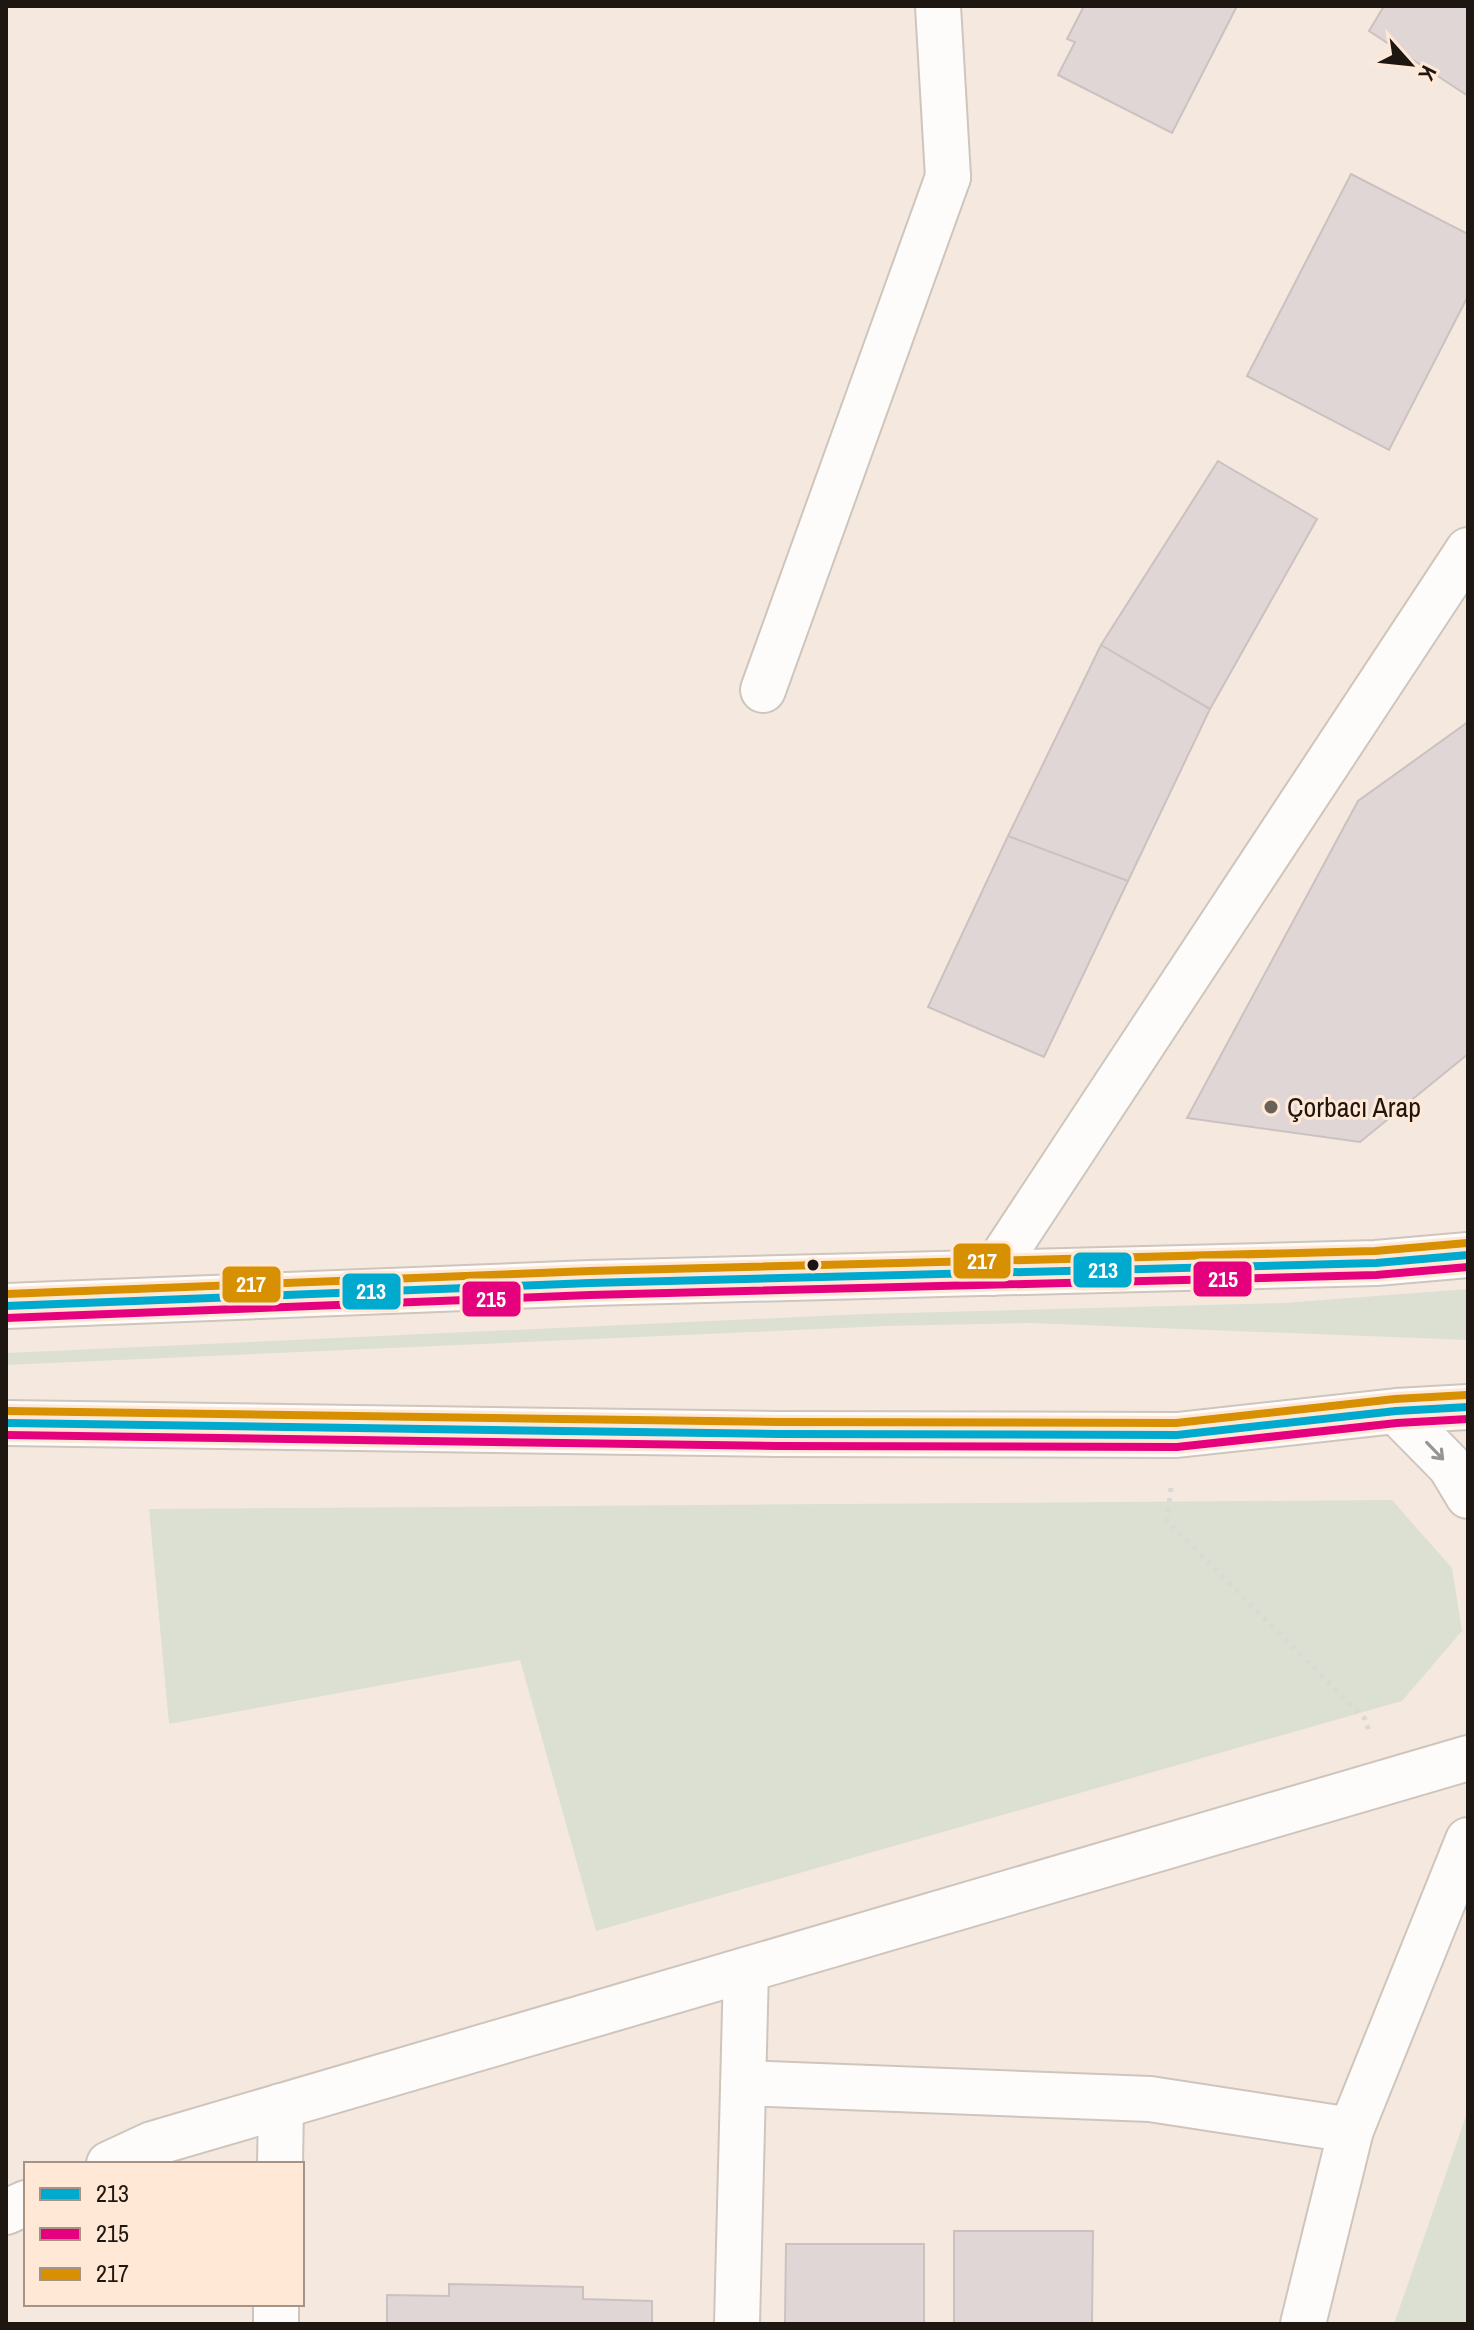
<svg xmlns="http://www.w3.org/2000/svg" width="1474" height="2330" viewBox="0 0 1474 2330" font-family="'Archivo Narrow',sans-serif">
	<rect width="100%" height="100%" fill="#f5e9df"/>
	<path fill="#dbe0d2" d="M1468,1289V1340L1030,1323L886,1326L6,1365V1353L864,1314L1283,1303Z
		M1392,1500L1452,1568L1462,1631L1402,1701L596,1931L520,1660L169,1724L149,1509Z
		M1468,2110V2324H1394Z"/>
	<path fill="#e1d6d6" stroke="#cbc1c0" stroke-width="2" d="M1084,6H1237L1172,133L1058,75L1075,42L1067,39Z
		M1384,6H1468V96L1369,31Z
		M1351,174L1468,234V296L1389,450L1247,376Z
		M1218,461L1317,519L1210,709L1101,645Z
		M1101,645L1210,709L1128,881L1008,836Z
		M1468,722V1054L1360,1142L1187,1118L1358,801Z
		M1008,836L1128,881L1044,1057L928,1007Z
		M954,2231H1093L1092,2324H954Z
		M786,2244H924V2324H785Z
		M449,2284L583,2287V2299L652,2301V2324H387V2295L449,2296Z"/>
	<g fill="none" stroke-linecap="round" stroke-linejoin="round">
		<defs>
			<path id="minor" d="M763,690L948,177
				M743,2083L1150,2099L1351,2130
				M280,2164L281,2106
				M276,2324V2304
				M737,2324L746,1970"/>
			<path id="tertiary" d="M938,6L948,177
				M992,1273L1468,550
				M109,2164L152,2144L1468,1758
				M6,2212L26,2203
				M1303,2324L1351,2130L1468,1840"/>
			<path id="secondary" d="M6,1306L590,1283L1376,1263L1468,1255
				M1396,1411L1450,1466L1468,1496
				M6,1423L777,1434L1177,1435L1396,1411L1468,1407"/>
		</defs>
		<use href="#minor" stroke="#cec5bd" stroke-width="48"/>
		<use href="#tertiary" stroke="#cec5bd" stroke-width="48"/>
		<use href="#secondary" stroke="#cec5bd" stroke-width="48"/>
		<path stroke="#dcd8d5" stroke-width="5" stroke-dasharray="4 6" stroke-linecap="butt" d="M1171,1488L1167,1521L1365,1719L1369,1731"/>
		<use href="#minor" stroke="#fefcfa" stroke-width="44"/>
		<use href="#tertiary" stroke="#fefcfa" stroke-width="44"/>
		<use href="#secondary" stroke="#fefcfa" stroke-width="44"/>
		<defs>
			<path id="bus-1" d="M6,1306L590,1283L1376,1263L1468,1255
				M6,1423L777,1434L1177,1435L1396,1411L1468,1407"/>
			<path id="bus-2" d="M6,1318L590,1295L1376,1275L1468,1267
				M6,1435L777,1446L1177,1447L1397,1423L1468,1419"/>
			<path id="bus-3" d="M6,1294L590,1271L1375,1251L1467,1243
				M6,1411L777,1422L1176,1423L1395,1399L1467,1395"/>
		</defs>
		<use href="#bus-1" stroke="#ffe8d5" stroke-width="14"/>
		<use href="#bus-2" stroke="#ffe8d5" stroke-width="14"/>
		<use href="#bus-3" stroke="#ffe8d5" stroke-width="14"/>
		<use href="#bus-1" stroke="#00a9ce" stroke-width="8"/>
		<use href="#bus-2" stroke="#e5007d" stroke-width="8"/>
		<use href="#bus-3" stroke="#d69002" stroke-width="8"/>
	</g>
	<defs><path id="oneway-shaft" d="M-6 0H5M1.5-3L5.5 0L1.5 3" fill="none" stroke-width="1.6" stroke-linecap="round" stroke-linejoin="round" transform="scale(2)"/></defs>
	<use stroke="#999491" href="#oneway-shaft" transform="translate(1435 1451) rotate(46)"/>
	<circle fill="#696058" stroke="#ffe8d5" stroke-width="3" cx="1271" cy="1107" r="8"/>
	<circle fill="#1e1610" stroke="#ffe8d5" stroke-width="3" cx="813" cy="1265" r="7"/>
	<g text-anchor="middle" stroke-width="6" stroke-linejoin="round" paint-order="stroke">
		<g font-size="28" fill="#1e1610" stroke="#ffe8d5" text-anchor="start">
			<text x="1287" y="1117">Çorbacı Arap</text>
		</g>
	</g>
	<g stroke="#ffe8d5" stroke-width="3">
		<rect x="952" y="1242" width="60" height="38" rx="8" fill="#d69002"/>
		<rect x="1072" y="1251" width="61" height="38" rx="8" fill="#00a9ce"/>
		<rect x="1192" y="1260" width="61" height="38" rx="8" fill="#e5007d"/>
		<rect x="221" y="1265" width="61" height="39" rx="8" fill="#d69002"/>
		<rect x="341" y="1272" width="61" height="39" rx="8" fill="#00a9ce"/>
		<rect x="461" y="1280" width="61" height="38" rx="8" fill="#e5007d"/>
	</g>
	<g font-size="22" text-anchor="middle" font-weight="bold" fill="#fff">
		<text x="982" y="1269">217</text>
		<text x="1103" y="1278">213</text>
		<text x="1223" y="1287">215</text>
		<text x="251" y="1292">217</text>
		<text x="371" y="1299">213</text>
		<text x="491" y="1307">215</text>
	</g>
	<rect width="1474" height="2330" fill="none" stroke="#1e1610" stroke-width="16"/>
	<rect x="24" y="2162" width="280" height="144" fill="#ffe8d5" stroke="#a59486" stroke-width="2"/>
	<rect x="40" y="2188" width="40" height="12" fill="#00a9ce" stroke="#a59486" stroke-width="2"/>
	<text x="96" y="2202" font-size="24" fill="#1e1610">213</text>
	<rect x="40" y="2228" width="40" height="12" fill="#e5007d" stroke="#a59486" stroke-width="2"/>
	<text x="96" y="2242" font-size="24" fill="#1e1610">215</text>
	<rect x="40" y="2268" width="40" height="12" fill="#d69002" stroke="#a59486" stroke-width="2"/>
	<text x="96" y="2282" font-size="24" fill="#1e1610">217</text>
	<g transform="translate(1410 64) rotate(117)" stroke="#ffe8d5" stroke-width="6" paint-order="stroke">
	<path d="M0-6L14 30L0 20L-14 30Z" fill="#1e1610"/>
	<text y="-12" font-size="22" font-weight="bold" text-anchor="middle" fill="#1e1610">K</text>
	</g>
</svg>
